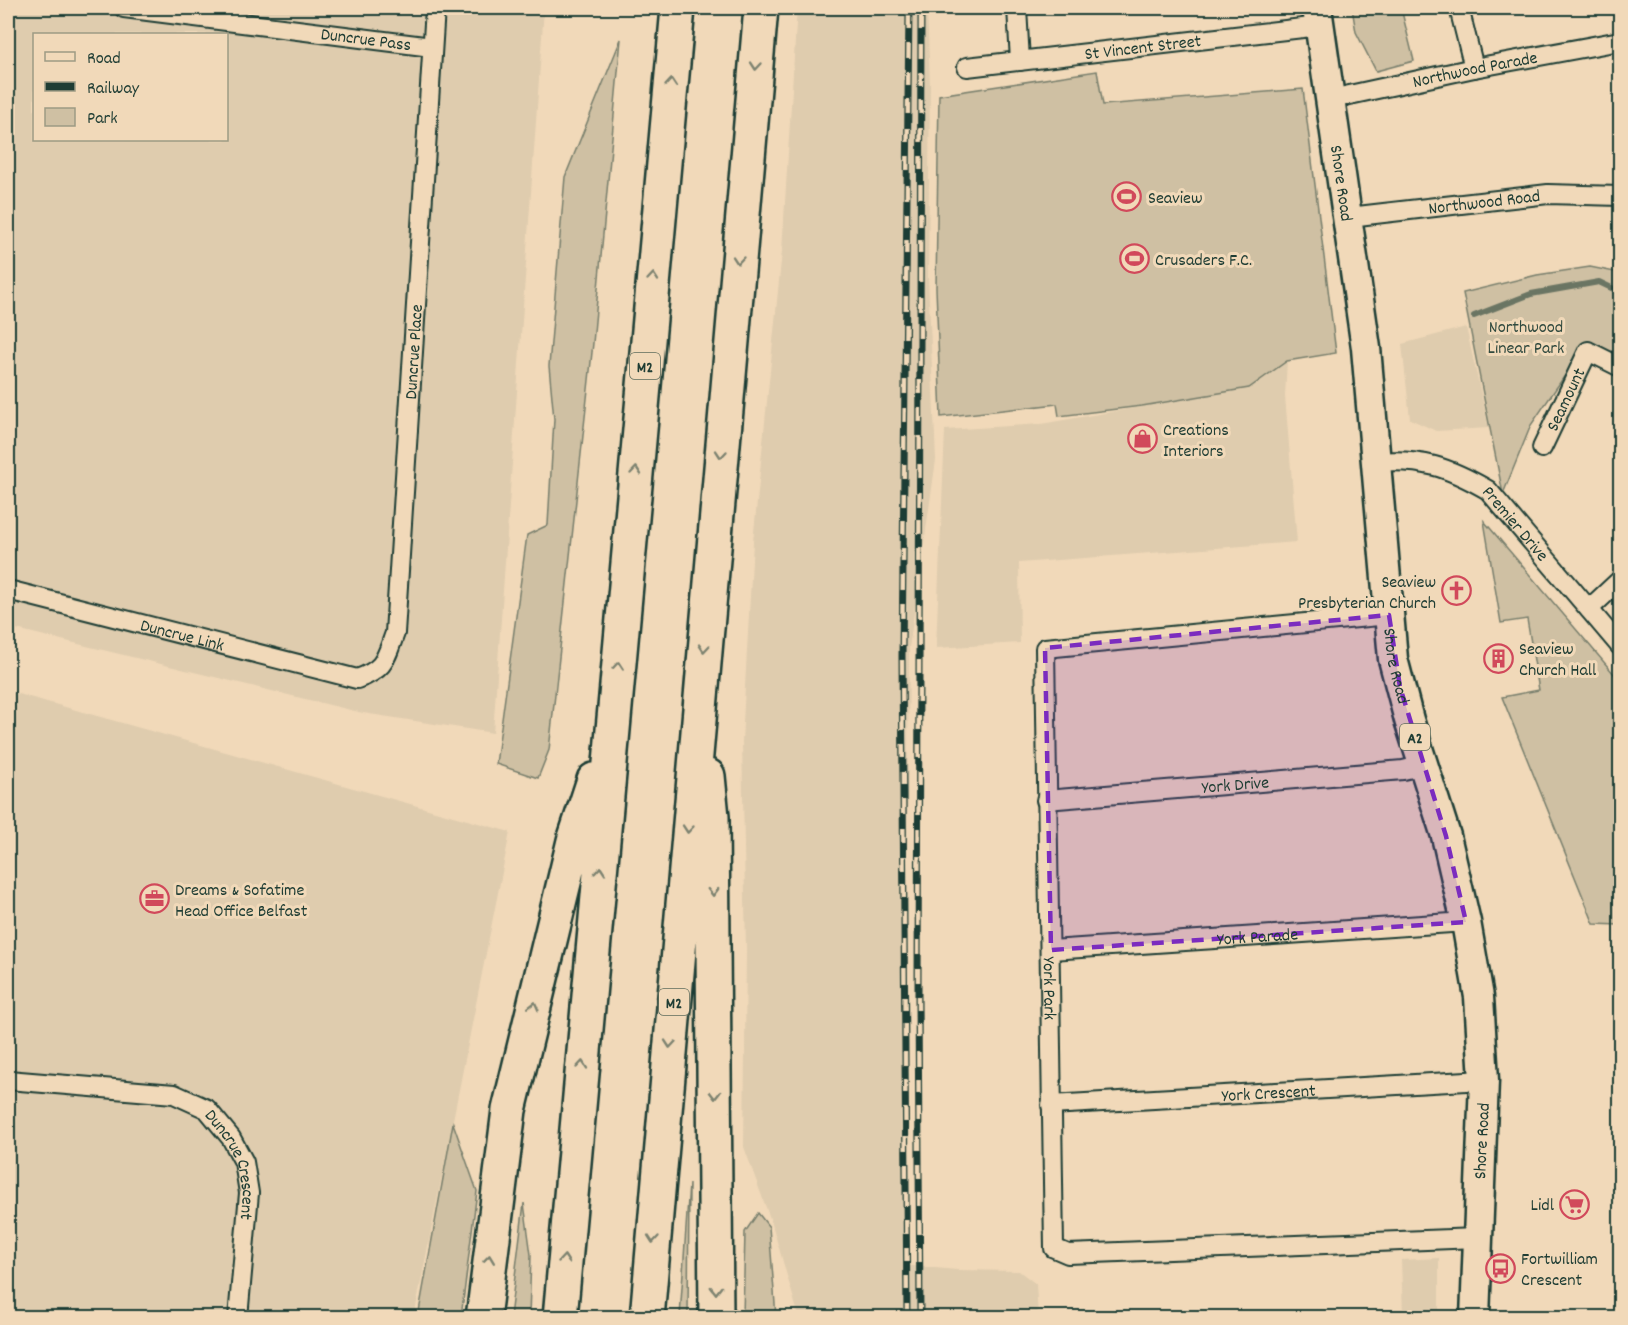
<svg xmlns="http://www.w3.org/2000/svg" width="1628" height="1325" viewBox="0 0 1628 1325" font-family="Dekko,sans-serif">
	<rect width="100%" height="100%" fill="#f1d9b9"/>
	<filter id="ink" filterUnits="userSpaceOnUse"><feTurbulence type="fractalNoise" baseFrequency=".0167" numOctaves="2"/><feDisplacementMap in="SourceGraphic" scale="12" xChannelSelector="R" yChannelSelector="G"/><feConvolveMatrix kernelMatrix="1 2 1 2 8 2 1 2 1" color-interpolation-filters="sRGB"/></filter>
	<g filter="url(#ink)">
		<path fill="#dfccae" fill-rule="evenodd" d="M8,8H544L493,733L363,713L8,627ZM34,34H226V140H34Z
			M797,8H927L930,85L928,277L936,460L909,648L903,1265L957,1270L1019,1271L1036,1284L1038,1317H799L772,1224L744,1147L746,951L742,741L753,542L782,251Z
			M1466,327L1489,428L1436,431L1410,419L1402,344Z
			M1287,361L1285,396L1297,542L1019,563L1020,643L936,648L945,430L1041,424L1248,388Z
			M8,691L510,832L414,1317H8Z
			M1439,1258V1317H1394L1403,1315L1401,1260Z"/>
		<path fill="#cfc0a3" stroke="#777e6c" stroke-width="1.5" d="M1352,8H1401L1414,61L1376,71L1356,32Z
			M621,39L593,343L549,750L538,778L496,764L527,535L548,525L554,419L549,366L565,177Z
			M1097,71L1103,105L1303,89L1336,353L1287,361L1249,388L1142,406L1059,416L1057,404L941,417L936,288L939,95Z
			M1590,267L1620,273V357L1587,343L1531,425L1503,494L1463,293L1537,275Z
			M1484,521L1620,681V925L1594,924L1502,697L1539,690L1527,619L1501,623Z
			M453,1123L477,1191L461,1317H418Z
			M689,1184L688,1317H680Z
			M524,1203L531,1255L529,1317H510Z
			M758,1213L769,1227L776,1317H743L745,1232Z"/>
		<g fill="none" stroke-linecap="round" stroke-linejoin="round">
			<path stroke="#6b7564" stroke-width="6" d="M1474,316L1531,294L1599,282L1620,292"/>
			<defs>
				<g id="street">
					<path id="s1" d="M124,8L432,47"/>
					<path d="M1017,8L1020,61"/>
					<path d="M1459,8L1474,68"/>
					<path id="s2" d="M967,67L1320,26"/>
					<path id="s3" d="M1331,99L1474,68L1620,41"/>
					<path id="s4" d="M1349,217L1548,194L1620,196"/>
					<path id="s5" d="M1542,448L1588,351L1620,367"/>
					<path id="s6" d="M1375,462C1422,458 1448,467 1488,490L1620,646"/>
					<path id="s7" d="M8,590L357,679C385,669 385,660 395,633L435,8"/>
					<path d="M1589,609L1620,580"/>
					<path id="s8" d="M1389,615L1045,648L1054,1248L1068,1254L1477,1238"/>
					<path id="s9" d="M1046,800L1403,770L1425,765"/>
					<path id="s10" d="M1051,950L1466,922"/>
					<path id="s11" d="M8,1080L174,1094L207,1109L231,1138L244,1162L249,1193L238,1318"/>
					<path id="s12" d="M1051,1105L1484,1080"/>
				</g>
				<g id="primary">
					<path id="s13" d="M1317,8L1366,348L1393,659L1409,720L1446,836L1466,922L1479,997L1484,1080L1475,1318"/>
				</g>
				<path id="highway" d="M708,776L712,817L716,1318
					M483,1318L509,1110L574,841L594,780
					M560,1318L678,8
					M647,1318L761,8"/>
			</defs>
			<use href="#street" stroke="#1f3d34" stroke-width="22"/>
			<use href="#primary" stroke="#1f3d34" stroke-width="33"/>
			<use href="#highway" stroke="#1f3d34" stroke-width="38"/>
			<use href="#street" stroke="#f1d9b9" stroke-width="18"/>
			<use href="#primary" stroke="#f1d9b9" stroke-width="28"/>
			<use href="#highway" stroke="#f1d9b9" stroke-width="33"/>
			<defs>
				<path id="rail" d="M907,1318L902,656L909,8
					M920,1318L918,995L921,8"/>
			</defs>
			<use href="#rail" stroke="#1f3d34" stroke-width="7"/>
			<use href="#rail" stroke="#f1d9b9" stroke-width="4.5" stroke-dasharray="14" stroke-linecap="butt"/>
		</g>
		<defs><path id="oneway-chevron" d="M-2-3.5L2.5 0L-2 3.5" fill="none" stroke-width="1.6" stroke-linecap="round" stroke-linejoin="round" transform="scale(1.5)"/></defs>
		<g stroke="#7d8370">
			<use href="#oneway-chevron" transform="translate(756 66) rotate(95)"/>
			<use href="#oneway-chevron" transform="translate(671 83) rotate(-85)"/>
			<use href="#oneway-chevron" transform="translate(738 260) rotate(95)"/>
			<use href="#oneway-chevron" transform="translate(653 277) rotate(-85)"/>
			<use href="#oneway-chevron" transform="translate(721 454) rotate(95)"/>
			<use href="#oneway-chevron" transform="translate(636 471) rotate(-85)"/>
			<use href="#oneway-chevron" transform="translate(704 648) rotate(95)"/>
			<use href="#oneway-chevron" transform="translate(618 666) rotate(-85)"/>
			<use href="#oneway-chevron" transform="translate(688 829) rotate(95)"/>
			<use href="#oneway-chevron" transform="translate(600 871) rotate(-85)"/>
			<use href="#oneway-chevron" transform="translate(713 892) rotate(89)"/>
			<use href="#oneway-chevron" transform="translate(534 1006) rotate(-76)"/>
			<use href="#oneway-chevron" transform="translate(670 1044) rotate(95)"/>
			<use href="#oneway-chevron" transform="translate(582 1065) rotate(-85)"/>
			<use href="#oneway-chevron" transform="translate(715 1095) rotate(90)"/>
			<use href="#oneway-chevron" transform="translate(653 1239) rotate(95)"/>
			<use href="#oneway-chevron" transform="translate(489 1259) rotate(-83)"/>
			<use href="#oneway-chevron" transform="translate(564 1259) rotate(-85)"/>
			<use href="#oneway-chevron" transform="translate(716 1290) rotate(90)"/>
		</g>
	</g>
	<path fill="#7b2cbf" fill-opacity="0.2" stroke="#7b2cbf" stroke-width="4.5" stroke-dasharray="12 8" stroke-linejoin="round" d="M1389,615L1400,687L1446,836L1466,922L1051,950L1045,648Z"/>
	<defs>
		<symbol id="stadium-ring" viewBox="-11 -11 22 22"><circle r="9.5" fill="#f1d9b9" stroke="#d1495b" stroke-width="1.5"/><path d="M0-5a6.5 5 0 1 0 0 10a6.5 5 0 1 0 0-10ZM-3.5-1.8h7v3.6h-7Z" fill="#d1495b"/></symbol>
		<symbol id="shop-ring" viewBox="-11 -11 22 22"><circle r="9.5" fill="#f1d9b9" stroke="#d1495b" stroke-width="1.5"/><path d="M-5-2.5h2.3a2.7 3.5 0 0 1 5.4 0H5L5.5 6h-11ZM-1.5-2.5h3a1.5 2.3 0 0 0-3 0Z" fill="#d1495b"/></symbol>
		<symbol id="church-ring" viewBox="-11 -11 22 22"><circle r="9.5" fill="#f1d9b9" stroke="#d1495b" stroke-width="1.5"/><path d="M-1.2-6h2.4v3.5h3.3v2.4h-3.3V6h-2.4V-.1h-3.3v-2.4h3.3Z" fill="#d1495b"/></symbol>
		<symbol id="building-ring" viewBox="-11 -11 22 22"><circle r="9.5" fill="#f1d9b9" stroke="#d1495b" stroke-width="1.5"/><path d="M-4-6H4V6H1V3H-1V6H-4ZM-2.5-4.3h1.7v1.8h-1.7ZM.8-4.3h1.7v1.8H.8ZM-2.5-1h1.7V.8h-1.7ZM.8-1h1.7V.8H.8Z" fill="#d1495b"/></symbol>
		<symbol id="office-ring" viewBox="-11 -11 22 22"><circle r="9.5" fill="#f1d9b9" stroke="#d1495b" stroke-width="1.5"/><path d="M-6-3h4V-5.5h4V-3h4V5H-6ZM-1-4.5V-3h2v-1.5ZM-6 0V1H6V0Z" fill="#d1495b"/></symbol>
		<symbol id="supermarket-ring" viewBox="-11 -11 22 22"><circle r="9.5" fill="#f1d9b9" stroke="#d1495b" stroke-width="1.5"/><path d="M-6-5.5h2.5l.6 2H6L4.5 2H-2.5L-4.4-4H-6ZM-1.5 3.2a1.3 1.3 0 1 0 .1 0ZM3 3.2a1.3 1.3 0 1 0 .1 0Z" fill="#d1495b"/></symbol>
		<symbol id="bus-ring" viewBox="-11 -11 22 22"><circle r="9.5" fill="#f1d9b9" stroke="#d1495b" stroke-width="1.5"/><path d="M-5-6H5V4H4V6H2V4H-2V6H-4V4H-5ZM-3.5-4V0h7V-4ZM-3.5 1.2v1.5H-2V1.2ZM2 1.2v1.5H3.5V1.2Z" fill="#d1495b"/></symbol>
	</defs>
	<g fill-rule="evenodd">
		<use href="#stadium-ring" x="1110" y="180" width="33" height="33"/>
		<use href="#stadium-ring" x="1118" y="242" width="33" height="33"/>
		<use href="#shop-ring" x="1126" y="422" width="33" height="33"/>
		<use href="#church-ring" x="1440" y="574" width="33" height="33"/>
		<use href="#building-ring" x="1482" y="642" width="33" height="33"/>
		<use href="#office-ring" x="138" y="882" width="33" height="33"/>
		<use href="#supermarket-ring" x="1558" y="1188" width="33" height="33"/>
		<use href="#bus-ring" x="1484" y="1252" width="33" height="33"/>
	</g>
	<g text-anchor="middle" stroke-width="6" stroke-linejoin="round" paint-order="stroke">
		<g fill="#f1d9b9" stroke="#5e6c5c" stroke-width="1.5">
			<rect x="630" y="353" width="30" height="26" rx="4.5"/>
			<rect x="1400" y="724" width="30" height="26" rx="4.5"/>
			<rect x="659" y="989" width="30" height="26" rx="4.5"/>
		</g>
		<g font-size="16" font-weight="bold" fill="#1f3d34">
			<text x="645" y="372">M2</text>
			<text x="1415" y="743">A2</text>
			<text x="674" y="1008">M2</text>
		</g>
		<g font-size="18" fill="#1f3d34" stroke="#f1d9b9">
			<text dy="6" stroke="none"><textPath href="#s1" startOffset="244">Duncrue Pass</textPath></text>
			<text dy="6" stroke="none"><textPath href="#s2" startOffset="177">St Vincent Street</textPath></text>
			<text dy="6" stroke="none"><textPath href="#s3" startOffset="147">Northwood Parade</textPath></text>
			<text dy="6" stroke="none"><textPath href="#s13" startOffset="177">Shore Road</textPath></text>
			<text dy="6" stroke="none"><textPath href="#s4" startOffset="136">Northwood Road</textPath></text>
			<text dy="6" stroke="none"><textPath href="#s7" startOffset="705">Duncrue Place</textPath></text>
			<text dy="6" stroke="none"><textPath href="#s5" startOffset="54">Seamount</textPath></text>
			<text dy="6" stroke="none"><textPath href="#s6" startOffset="162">Premier Drive</textPath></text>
			<text dy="6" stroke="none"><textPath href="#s7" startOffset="180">Duncrue Link</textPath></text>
			<text dy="6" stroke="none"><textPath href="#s13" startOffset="663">Shore Road</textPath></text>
			<text dy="6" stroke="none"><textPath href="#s9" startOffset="190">York Drive</textPath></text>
			<text dy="6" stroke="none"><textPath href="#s10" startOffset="207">York Parade</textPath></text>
			<text dy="6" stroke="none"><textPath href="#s8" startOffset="686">York Park</textPath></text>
			<text dy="6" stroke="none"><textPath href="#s12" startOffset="218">York Crescent</textPath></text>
			<text transform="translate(1481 1141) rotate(-87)" y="6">Shore Road</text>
			<text dy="6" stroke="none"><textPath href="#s11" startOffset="266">Duncrue Crescent</textPath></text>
		</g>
		<g font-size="18" fill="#1f3d34" stroke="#f1d9b9" text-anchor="start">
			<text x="1148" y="203">Seaview</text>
			<text x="1155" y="265">Crusaders F.C.</text>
			<text x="1163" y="435">Creations<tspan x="1163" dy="21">Interiors</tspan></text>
			<text x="1436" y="587" text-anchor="end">Seaview<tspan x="1436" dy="21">Presbyterian Church</tspan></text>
			<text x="1519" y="654">Seaview<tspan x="1519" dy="21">Church Hall</tspan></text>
			<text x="175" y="895">Dreams &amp; Sofatime<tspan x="175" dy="21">Head Office Belfast</tspan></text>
			<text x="1554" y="1210" text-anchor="end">Lidl</text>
			<text x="1521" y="1264">Fortwilliam<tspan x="1521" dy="21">Crescent</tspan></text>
		</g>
		<g font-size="18" fill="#314a3f" stroke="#f1d9b9">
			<text x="1526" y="332">Northwood<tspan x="1526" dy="21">Linear Park</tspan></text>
		</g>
	</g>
	<rect width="1628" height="1325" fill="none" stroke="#f1d9b9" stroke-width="30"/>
	<rect x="15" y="15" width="1598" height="1295" fill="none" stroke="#1f3d34" stroke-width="2" filter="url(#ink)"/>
	<rect x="33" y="33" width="195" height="108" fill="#f1d9b9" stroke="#9d9b84" stroke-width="1.5"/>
	<rect x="45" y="52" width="30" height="9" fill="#f1d9b9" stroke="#9d9b84" stroke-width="1.5"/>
	<text x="87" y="63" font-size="18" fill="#1f3d34">Road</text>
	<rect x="45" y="82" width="30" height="9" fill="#1f3d34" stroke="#9d9b84" stroke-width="1.5"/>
	<text x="87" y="93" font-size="18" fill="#1f3d34">Railway</text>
	<rect x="45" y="108" width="30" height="18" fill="#cfc0a3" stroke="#9d9b84" stroke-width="1.5"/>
	<text x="87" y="123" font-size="18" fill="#1f3d34">Park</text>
</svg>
